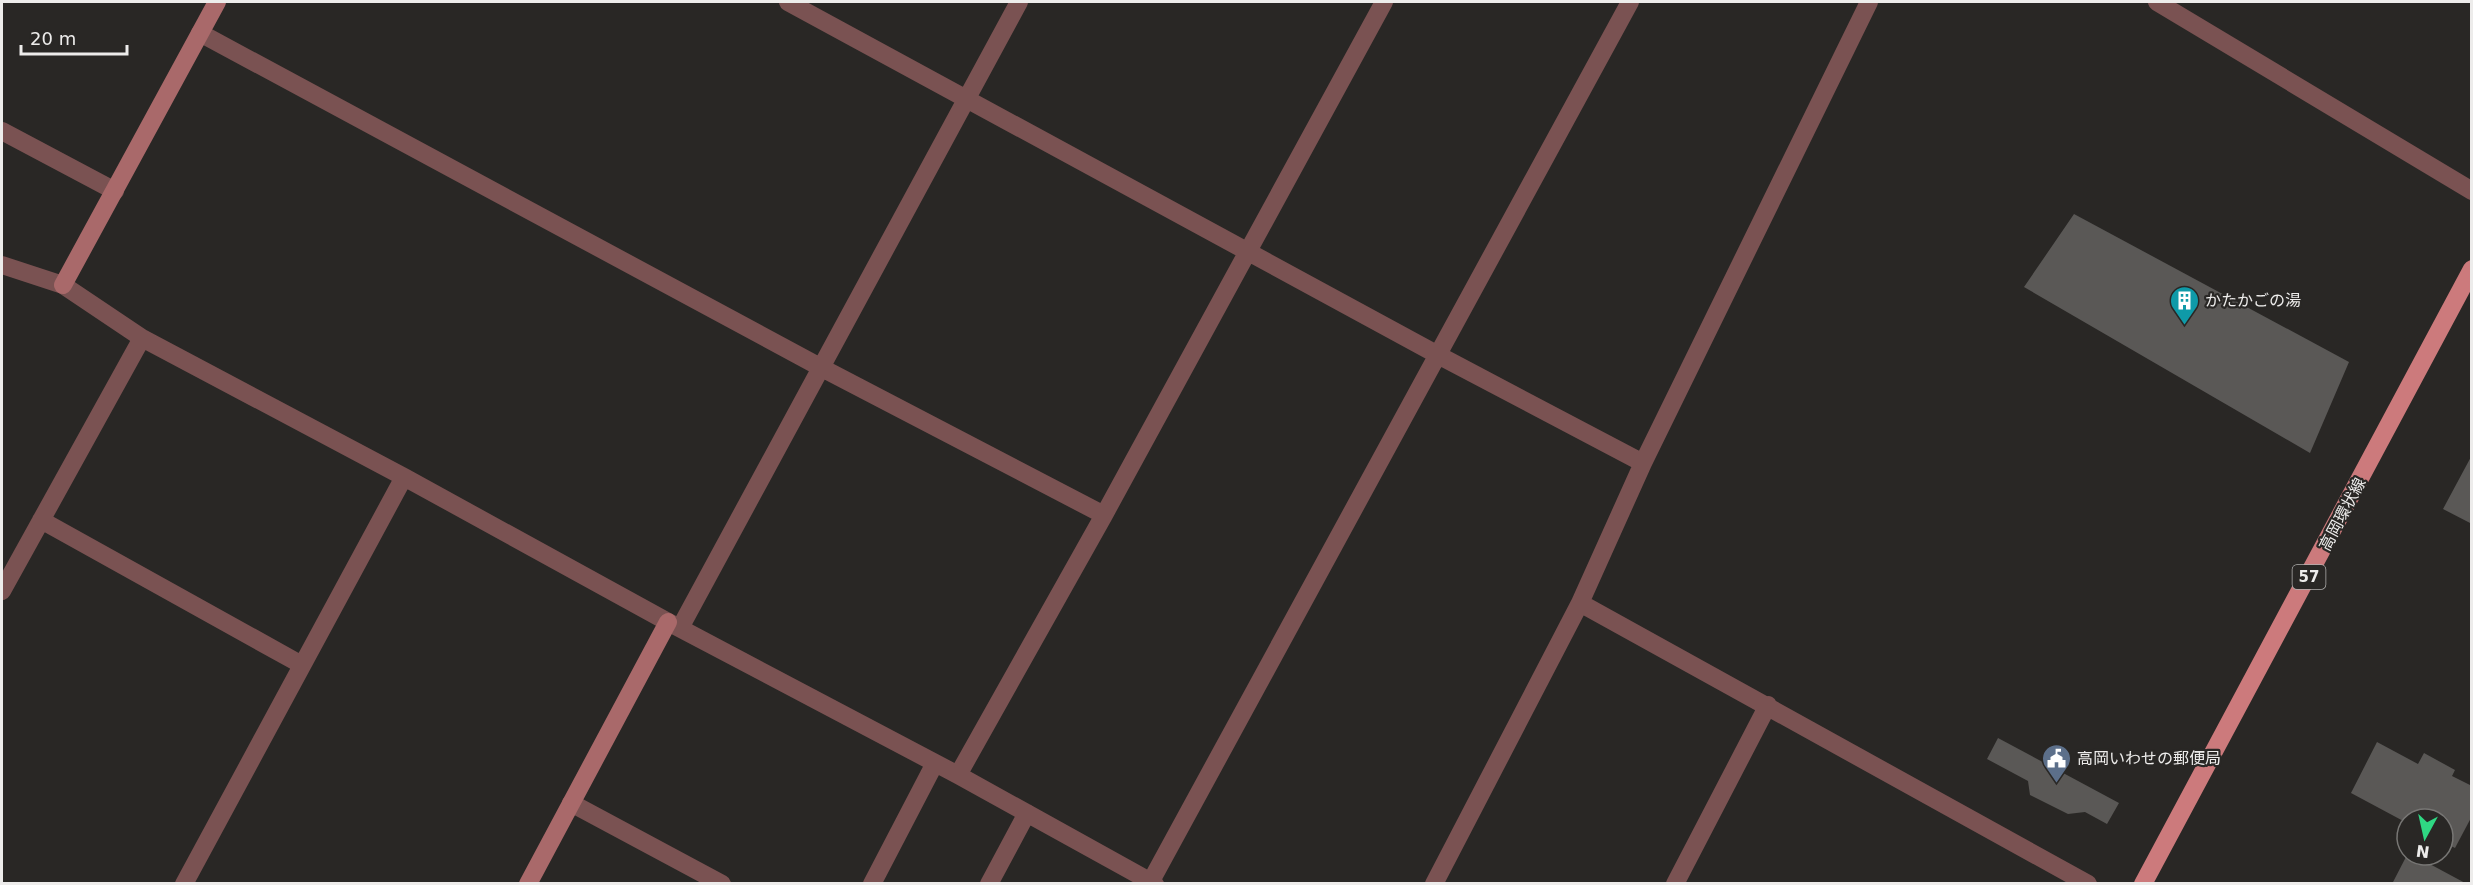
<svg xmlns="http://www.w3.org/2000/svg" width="2473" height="885" viewBox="0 0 2473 885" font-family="'DejaVu Sans','Noto Sans JP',sans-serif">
	<rect width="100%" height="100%" fill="#292725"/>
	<path fill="#5a5856" d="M2074,214L2349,362L2310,453L2024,287Z
		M2472,455V524L2443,509Z
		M1998,738L2119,803L2107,824L2085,812L2068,814L2030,795L2028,781L1987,759Z
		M2377,742L2418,764L2424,753L2455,770L2452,776L2472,786V816L2455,848L2443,842V819H2407V823L2351,793Z
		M2407,855H2413L2467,884H2392Z"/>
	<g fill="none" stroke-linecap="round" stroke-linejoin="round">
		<path stroke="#7a5252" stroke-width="18" d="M788,2L1438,355L1643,463
			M2157,2L2472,191
			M200,33L820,367L1104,515
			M2,131L115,191
			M2,265L63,285L142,338L404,477L668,622L958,775L1155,884
			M41,520L302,665
			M2,591L142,338
			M1580,603L2088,884
			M680,628L1019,2
			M958,775L1104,515L1384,2
			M571,803L722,884
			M1151,881L1630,2
			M184,884L404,477
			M872,884L935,763
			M989,884L1027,813
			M1434,884L1580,603L1643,463L1869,2
			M1675,884L1768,705"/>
		<path stroke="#a9696a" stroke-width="18" d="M63,285L217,2
			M528,884L668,622"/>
		<path stroke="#cc7a7c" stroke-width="18" d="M2143,884L2472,269"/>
	</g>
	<defs>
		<symbol id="building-pin" viewBox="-11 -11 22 30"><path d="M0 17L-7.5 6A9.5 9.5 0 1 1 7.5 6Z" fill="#0f9aa8" stroke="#292725"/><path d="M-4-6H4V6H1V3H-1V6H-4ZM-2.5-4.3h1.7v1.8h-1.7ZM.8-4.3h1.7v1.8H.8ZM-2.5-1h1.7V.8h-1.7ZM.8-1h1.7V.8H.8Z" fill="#fff"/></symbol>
		<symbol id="civic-pin" viewBox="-11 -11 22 30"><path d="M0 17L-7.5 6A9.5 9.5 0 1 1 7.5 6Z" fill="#5c6f8a" stroke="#292725"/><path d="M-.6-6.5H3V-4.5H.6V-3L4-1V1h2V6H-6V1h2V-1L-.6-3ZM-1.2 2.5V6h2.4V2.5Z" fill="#fff"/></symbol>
	</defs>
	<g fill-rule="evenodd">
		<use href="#building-pin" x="2168" y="284" width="33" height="45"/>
		<use href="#civic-pin" x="2040" y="742" width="33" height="45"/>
	</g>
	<g text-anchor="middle" stroke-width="4.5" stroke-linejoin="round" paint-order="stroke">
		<rect fill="#292725" stroke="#b2b1b0" stroke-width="1.5" x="2292.5" y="565" width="33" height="24" rx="4.5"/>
		<g font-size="15" font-weight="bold" fill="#edeceb">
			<text x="2309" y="582">57</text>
		</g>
		<g font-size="16" fill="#edeceb" stroke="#292725" text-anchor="start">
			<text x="2205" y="306">かたかごの湯</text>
			<text x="2077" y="764">高岡いわせの郵便局</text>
		</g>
		<g font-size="16" fill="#edeceb" stroke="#292725">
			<text transform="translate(2342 514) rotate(-62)" y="6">高岡環状線</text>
		</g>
	</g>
	<rect width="2473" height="885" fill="none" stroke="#edeceb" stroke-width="6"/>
	<g transform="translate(2425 837) rotate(188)"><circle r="28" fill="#292725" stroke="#777674" stroke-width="1.5"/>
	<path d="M0-4.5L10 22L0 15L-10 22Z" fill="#2fd883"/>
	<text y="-9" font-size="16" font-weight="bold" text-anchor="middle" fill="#edeceb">N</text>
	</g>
	<path d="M21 45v9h106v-9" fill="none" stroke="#edeceb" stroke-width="3"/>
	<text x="30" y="45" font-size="18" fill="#edeceb" stroke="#292725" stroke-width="4.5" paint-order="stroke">20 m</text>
</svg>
